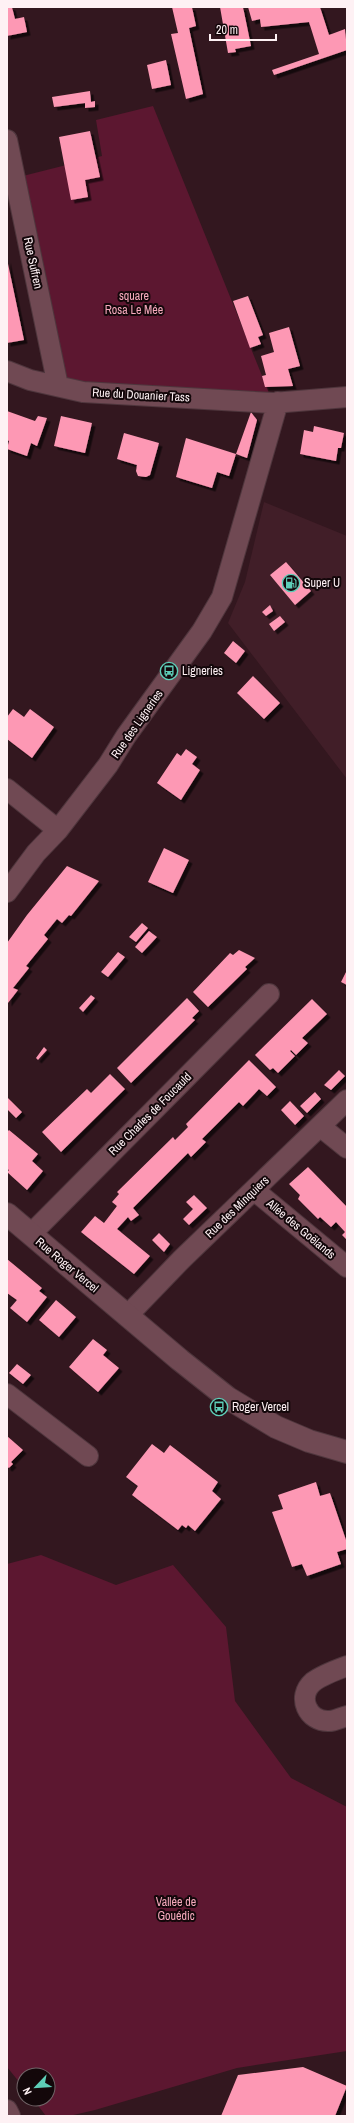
<svg xmlns="http://www.w3.org/2000/svg" width="354" height="2123" viewBox="0 0 354 2123" font-family="'Archivo Narrow',sans-serif">
	<defs>
		<filter id="shadow"><feDropShadow dx="3.5" dy="3.5" stdDeviation="0" flood-color="#0009"/></filter>
	</defs>
	<rect width="100%" height="100%" fill="#33171f"/>
	<path fill="#411e28" d="M264,502L347,536V779L228,623L245,582Z"/>
	<path fill="#5c1730" d="M153,106L273,403L58,386L15,178L102,156L96,120Z
		M41,1555L116,1585L173,1565L226,1627L235,1701L291,1778L347,1807V2051L237,2068L95,2110L69,2116H46L33,2099H48V2075H24V2088L7,2067V1564Z"/>
	<path fill="#fd98b4" filter="url(#shadow)" d="M7,7H12L15,19L24,17L27,32L7,36Z
		M172,7H192L196,26L189,28L203,94L186,99L171,34L178,33Z
		M220,7H243L251,46L235,49L236,52L228,53Z
		M248,7H320L329,35L345,29L347,50L274,75L272,70L319,54L309,22L261,27L260,19L252,21Z
		M166,60L171,85L152,89L147,65Z
		M90,91L91,102L95,101V107L85,108V103L54,107L52,97Z
		M90,131L100,177L85,180L88,197L71,200L59,137Z
		M7,259L24,340L7,343Z
		M248,296L263,335L258,337L261,344L250,348L233,301Z
		M289,327L300,366L288,369L293,386L265,387L262,376L266,375L261,356L274,352L269,333Z
		M7,411L35,421L38,416L47,418L37,446L31,443L27,456L7,449L9,441L7,440Z
		M251,412L257,420L247,458L236,454Z
		M61,416L92,423L85,453L54,446Z
		M314,426L344,433L341,448H338L336,461L300,454L304,430L313,432Z
		M124,433L159,443L150,475L146,477L138,476L136,471L137,465L117,459Z
		M186,438L236,454L229,476L217,472L212,488L176,477Z
		M286,562L311,591L295,605L270,575Z
		M270,605L273,611L266,616L262,612Z
		M280,616L285,622L274,631L269,624Z
		M233,641L245,651L236,663L224,653Z
		M253,676L280,703L264,719L237,693Z
		M13,709L24,717L30,709L54,727L32,758L7,739V717Z
		M186,749L197,757L192,764L200,770L181,800L157,783L177,753L181,756Z
		M164,848L189,860L173,893L148,882Z
		M67,866L99,881L71,916L69,915L62,923L57,919L44,935L48,939L26,966L29,968L13,988L18,990L8,1003L7,943L27,915Z
		M142,923L148,928L136,942L129,937Z
		M149,931L157,937L142,953L135,947Z
		M239,950L255,958L245,967L247,969L208,1007L193,992L230,953L233,955Z
		M118,952L125,957L108,977L101,972Z
		M347,970V985L341,982Z
		M91,995L95,998L83,1012L79,1008Z
		M187,998L199,1011L192,1018L195,1020L131,1083L117,1068Z
		M312,999L327,1014L302,1038L308,1043L296,1055L291,1050L290,1051L295,1056L278,1073L273,1068L270,1070L255,1055Z
		M44,1047L47,1050L38,1060L36,1058Z
		M249,1060L276,1087L267,1096L259,1089L243,1106L239,1102L202,1139L206,1142L191,1157L188,1153L133,1208L139,1215L131,1221L128,1217L117,1229L150,1256L134,1274L81,1232L95,1216L104,1223L117,1206L112,1202L119,1194L117,1192L173,1137L175,1140L188,1127L186,1124Z
		M339,1070L345,1076L331,1090L324,1085Z
		M110,1074L125,1089L61,1152L42,1132L87,1089L91,1093Z
		M315,1092L321,1099L307,1113L300,1106Z
		M7,1097L22,1112L16,1118L7,1109Z
		M290,1101L304,1116L295,1125L281,1110Z
		M9,1130L38,1154L32,1161L43,1171L27,1190L7,1172L9,1170L7,1169V1132Z
		M308,1167L347,1207V1240L342,1235L345,1232L336,1222L331,1227L320,1217L318,1219L298,1199L300,1195L289,1184Z
		M194,1195L207,1208L189,1225L183,1219L193,1209L186,1202Z
		M159,1233L170,1244L164,1252L152,1240Z
		M7,1259L42,1288L39,1291L47,1297L27,1322L10,1308L17,1300L7,1293Z
		M56,1300L76,1317L59,1337L39,1320Z
		M93,1339L107,1350L103,1355L119,1368L98,1392L69,1367Z
		M17,1364L31,1375L23,1384L9,1373Z
		M7,1436L23,1450L11,1462L13,1464L9,1468L7,1467Z
		M152,1444L164,1453L170,1445L218,1482L212,1491L221,1499L195,1531L188,1525L186,1528L182,1525L178,1530L132,1495L138,1486L126,1477Z
		M316,1482L320,1496L330,1493L347,1543V1549L337,1552L341,1564L307,1576L302,1564L292,1567L272,1512L283,1509L278,1495Z
		M303,2067L347,2086L335,2116H221L238,2075Z"/>
	<g fill="none" stroke-linecap="round" stroke-linejoin="round">
		<defs>
			<path id="minor" d="M7,140L58,386
				M7,371L30,380L83,392L273,403L347,397
				M7,789L58,830
				M7,892L36,853L58,830L108,765L126,736L202,631L222,597L278,402
				M321,1127L347,1148
				M254,1190L347,1267
				M31,1234L269,994
				M127,1316L182,1259L347,1100
				M7,1394L88,1456
				M347,1666C336,1670 322,1675 313,1682C296,1697 308,1722 329,1721C335,1721 342,1717 347,1716
				M7,2110L10,2116"/>
			<path id="tertiary" d="M7,1214L180,1360L228,1398L276,1427L309,1441L347,1452"/>
		</defs>
		<use href="#minor" stroke="#4f363d" stroke-width="22"/>
		<use href="#tertiary" stroke="#4f363d" stroke-width="24"/>
		<use href="#minor" stroke="#704953" stroke-width="20"/>
		<use href="#tertiary" stroke="#704953" stroke-width="22"/>
	</g>
	<defs>
		<symbol id="fuel-ring" viewBox="-11 -11 22 22"><circle r="9.5" fill="#13070a" stroke="#5eceb8" stroke-width="1.5"/><path d="M-5.5-6h7V0h2V4h1.3V-2.5L3-4.5l.8-.8L6-3V5H2.5V1h-1V6h-7ZM-4.2-4.7v3.2H.2V-4.7Z" fill="#5eceb8"/></symbol>
		<symbol id="bus-ring" viewBox="-11 -11 22 22"><circle r="9.5" fill="#13070a" stroke="#5eceb8" stroke-width="1.5"/><path d="M-5-6H5V4H4V6H2V4H-2V6H-4V4H-5ZM-3.5-4V0h7V-4ZM-3.5 1.2v1.5H-2V1.2ZM2 1.2v1.5H3.5V1.2Z" fill="#5eceb8"/></symbol>
	</defs>
	<g fill-rule="evenodd">
		<use href="#fuel-ring" x="281" y="573" width="20" height="20"/>
		<use href="#bus-ring" x="159" y="661" width="20" height="20"/>
		<use href="#bus-ring" x="209" y="1397" width="20" height="20"/>
	</g>
	<g text-anchor="middle" stroke-width="4" stroke-linejoin="round" paint-order="stroke">
		<g font-size="12" fill="#fef1f4" stroke="#13070a">
			<text transform="translate(33 263) rotate(78)" y="4">Rue Suffren</text>
			<text transform="translate(141 395) rotate(3)" y="4">Rue du Douanier Tass</text>
			<text transform="translate(137 724) rotate(-55)" y="4">Rue des Ligneries</text>
			<text transform="translate(150 1114) rotate(-45)" y="4">Rue Charles de Foucauld</text>
			<text transform="translate(237 1207) rotate(-44)" y="4">Rue des Minquiers</text>
			<text transform="translate(301 1229) rotate(40)" y="4">Allée des Goëlands</text>
			<text transform="translate(67 1265) rotate(40)" y="4">Rue Roger Vercel</text>
		</g>
		<g font-size="12" fill="#f5a9bc" stroke="#13070a">
			<text x="134" y="300">square<tspan x="134" dy="14">Rosa Le Mée</tspan></text>
			<text x="176" y="1906">Vallée de<tspan x="176" dy="14">Gouédic</tspan></text>
		</g>
		<g font-size="12" fill="#fef1f4" stroke="#13070a" text-anchor="start">
			<text x="304" y="587">Super U</text>
			<text x="182" y="675">Ligneries</text>
			<text x="232" y="1411">Roger Vercel</text>
		</g>
	</g>
	<rect width="354" height="2123" fill="none" stroke="#fef1f4" stroke-width="16"/>
	<g transform="translate(36 2087) rotate(245)"><circle r="19" fill="#13070a" stroke="#716568"/>
	<path d="M0-3L7 15L0 10L-7 15Z" fill="#5eceb8"/>
	<text y="-6" font-size="11" font-weight="bold" text-anchor="middle" fill="#fef1f4">N</text>
	</g>
	<path d="M210 34v6h66v-6" fill="none" stroke="#fef1f4" stroke-width="2"/>
	<text x="216" y="34" font-size="12" fill="#fef1f4" stroke="#13070a" stroke-width="3" paint-order="stroke">20 m</text>
</svg>
